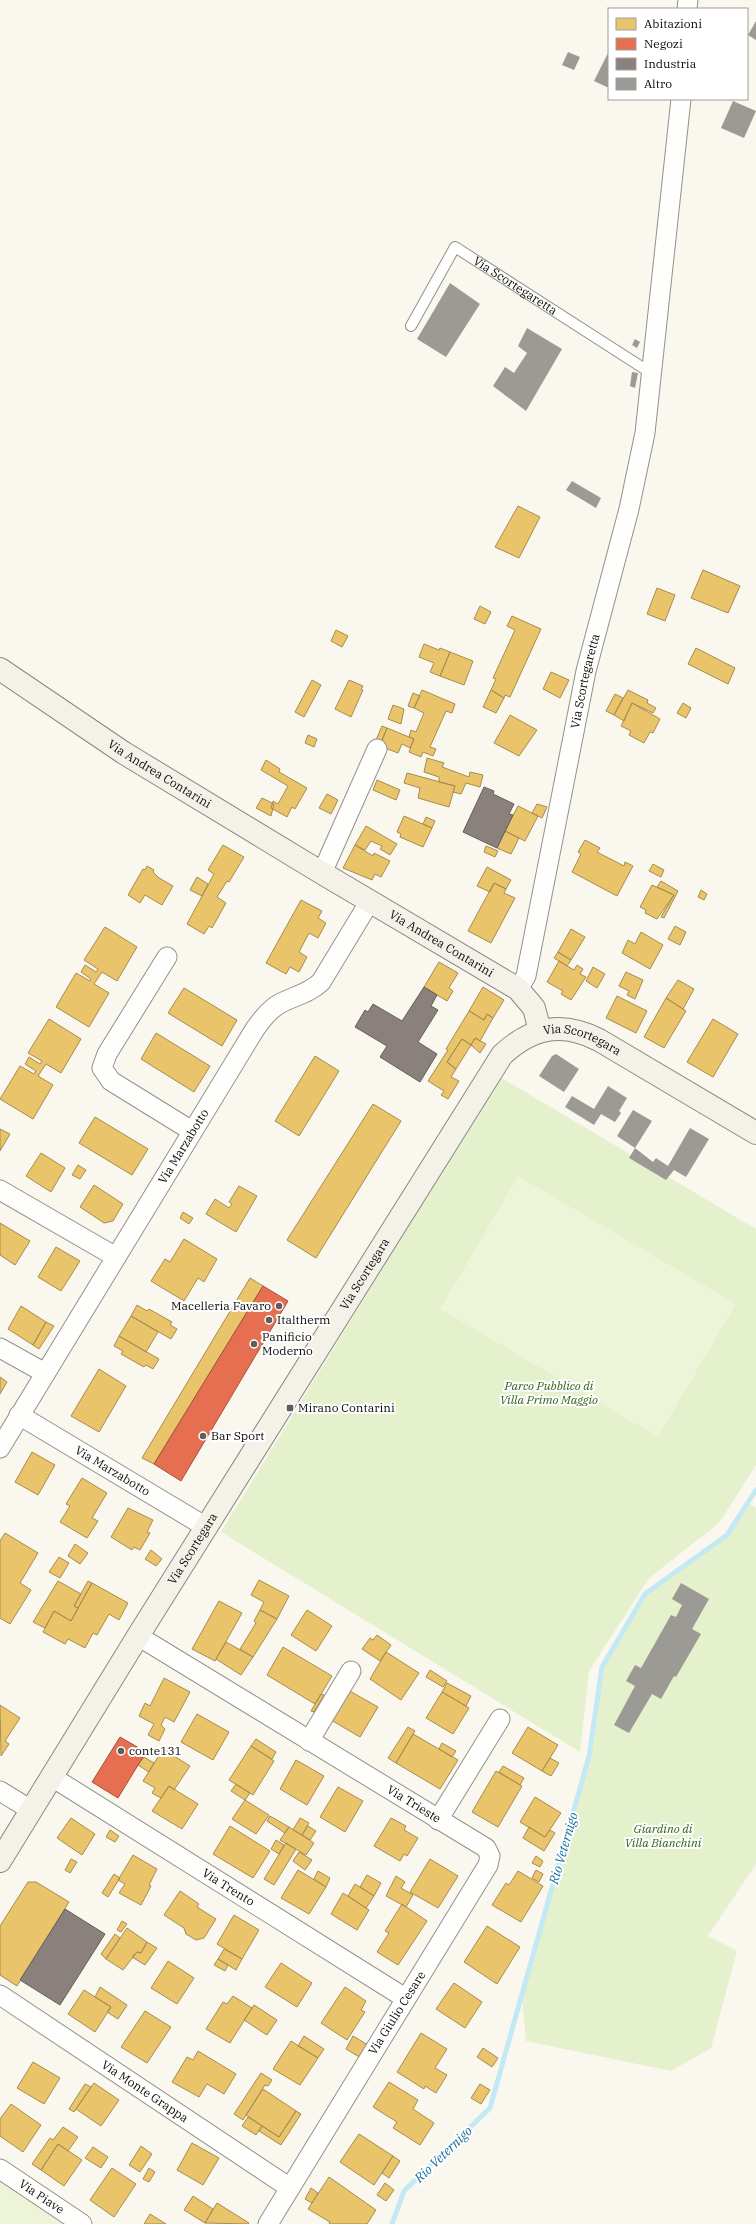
<svg xmlns="http://www.w3.org/2000/svg" width="756" height="2224" viewBox="0 0 756 2224" font-family="'IBM Plex Serif',serif">
	<rect width="100%" height="100%" fill="#faf7ee"/>
	<path fill="#e5f0cd" d="M500,1077L756,1229V1465L719,1523L649,1578L589,1671L580,1752L221,1532Z
		M748,1503L756,1508V1864L708,1936L737,1951L711,2048L671,2071L526,2041L522,1995L589,1756L602,1667L645,1594L727,1535Z"/>
	<path fill="#eef4d7" d="M518,1176L736,1304L658,1437L440,1309Z
		M0,2182L64,2224H0Z"/>
	<path fill="#e9c46a" stroke="#a68c4e" d="M518,506L540,517L519,558L495,547Z
		M703,570L740,586L728,613L691,598Z
		M657,588L675,595L665,621L647,614Z
		M480,606L491,612L485,624L474,619Z
		M512,616L541,629L510,697L505,695L504,698L491,690L496,679L493,678L515,630L507,626Z
		M336,630L348,636L342,647L331,641Z
		M424,644L439,650L440,648L450,652L440,676L430,672L434,663L419,657Z
		M696,648L735,668L728,684L688,664Z
		M450,652L473,661L464,685L440,676Z
		M551,672L569,680L560,698L543,689Z
		M312,680L321,685L304,717L295,712Z
		M349,680L363,686L361,690H363L351,717L335,709Z
		M422,690L455,704L452,713L446,711L430,747L436,749L433,756L423,752L421,757L409,752L414,739L409,737L411,730L416,732L424,713L414,708Z
		M491,690L504,698L496,713L483,707Z
		M628,690L648,700L647,703L656,708L653,713L632,703L624,721L614,715Z
		M413,693L420,696L414,708L408,706Z
		M615,694L623,698L614,715L606,711Z
		M632,703L660,719L653,733L650,732L644,743L629,735L631,731L621,726Z
		M683,703L691,708L686,718L677,713Z
		M393,705L404,709L401,724L388,719Z
		M510,715L537,730L519,756L494,743Z
		M382,726L387,728L381,742L376,740Z
		M387,728L414,739L410,748L402,744L398,753L380,746Z
		M308,735L317,739L314,747L305,743Z
		M427,758L444,763L442,767L469,777L470,772L483,775L480,787L466,783L461,794L453,792L455,786L439,782V777L424,772Z
		M266,760L280,769L279,772L307,788L295,809L292,807L287,817L271,808L273,801L278,804L288,786L261,770Z
		M407,773L455,786L449,807L418,798L420,788L404,783Z
		M377,780L400,790L396,800L373,790Z
		M327,794L338,800L331,814L319,808Z
		M262,798L274,804L271,816L256,808Z
		M537,804L547,807L542,818L532,813Z
		M518,806L538,816L525,841L505,831Z
		M404,816L432,828L423,847L400,837L401,834L397,832Z
		M426,817L435,821L432,828L423,824Z
		M366,826L397,844L390,855L380,849L382,846L371,841L365,850L355,845Z
		M505,831L519,838L511,854L497,848Z
		M585,840L600,848L597,852L624,866L625,862L633,866L617,896L572,872L581,854L578,852Z
		M223,845L244,857L229,882L227,881L217,897L226,903L212,928L209,926L204,934L187,924L214,874L208,870Z
		M355,845L373,856L374,853L390,861L381,877L375,874L372,880L343,868Z
		M486,846L498,851L495,857L484,852Z
		M653,864L664,870L661,877L649,871Z
		M147,866L154,870L153,872L159,878L173,886L162,905L145,895L140,903L128,895L143,869L145,870Z
		M487,867L511,880L506,889L494,883L490,892L477,886Z
		M197,877L208,884L202,896L190,890Z
		M661,881L678,891L664,918L661,917L674,895L657,887Z
		M494,883L506,889L504,893L515,898L491,943L468,931Z
		M652,885L674,895L657,919L645,913L646,910L640,907Z
		M701,890L707,894L704,900L698,897Z
		M301,900L322,911L318,918L326,923L318,938L309,933L299,952L307,957L299,972L290,967L286,974L266,963Z
		M675,926L686,932L680,945L668,939Z
		M105,927L137,947L117,981L102,972L94,984L109,993L89,1027L56,1007L76,973L90,981L91,979L81,972L85,965L96,972L98,969L84,960Z
		M571,929L585,937L571,960L558,952Z
		M641,932L663,945L650,969L622,953L628,940L635,944Z
		M558,952L571,960L567,966L554,958Z
		M559,961L574,970L577,965L583,969L580,974L586,977L571,1000L561,994L563,991L547,982Z
		M439,962L458,973L449,988L453,991L447,1001L424,987Z
		M593,967L605,974L597,988L586,981Z
		M626,972L643,980L635,999L627,995L629,991L619,986Z
		M678,980L694,989L683,1009L666,998Z
		M483,987L504,1000L493,1018L487,1014L484,1020L469,1011Z
		M184,988L237,1020L222,1046L168,1013Z
		M617,996L647,1011L636,1033L606,1018Z
		M666,998L686,1011L664,1048L644,1037Z
		M469,1011L484,1020L487,1014L493,1018L480,1041L475,1038L471,1045L462,1039L447,1062L456,1069L451,1077L459,1081L448,1099L441,1095L444,1091L428,1081L448,1050L446,1049Z
		M49,1019L81,1039L61,1073L46,1064L38,1076L53,1085L33,1119L0,1099L20,1066L34,1074L36,1071L25,1064L29,1057L40,1064L42,1061L28,1053Z
		M713,1019L738,1034L713,1077L687,1062Z
		M156,1033L210,1066L194,1092L141,1059Z
		M475,1038L486,1044L480,1053L471,1045Z
		M462,1039L471,1045L456,1069L447,1062Z
		M315,1056L339,1071L299,1136L275,1121Z
		M373,1104L401,1121L316,1258L287,1240Z
		M95,1117L148,1149L132,1175L79,1143Z
		M0,1129L10,1134L0,1151Z
		M41,1153L65,1168L51,1192L26,1176Z
		M78,1165L86,1170L80,1179L72,1175Z
		M94,1185L123,1204L113,1221L104,1223L80,1207Z
		M239,1186L257,1196L236,1232L206,1214L215,1199L229,1208L232,1204L229,1202Z
		M183,1212L193,1218L189,1224L180,1218Z
		M0,1223L30,1241L15,1265L0,1255Z
		M184,1239L217,1259L204,1282L198,1278L184,1301L151,1281L165,1259L170,1262Z
		M56,1247L80,1261L61,1291L38,1277Z
		M250,1278L263,1286L154,1464L142,1458Z
		M137,1305L147,1311L149,1309L172,1322L170,1325L177,1329L171,1339L131,1316Z
		M21,1306L46,1322L33,1345L8,1329Z
		M131,1316L158,1332L146,1352L119,1336Z
		M46,1322L54,1326L39,1349L33,1345Z
		M119,1336L159,1359L153,1369L146,1365L144,1367L121,1354L123,1351L114,1346Z
		M99,1369L126,1386L99,1432L71,1416Z
		M0,1377L7,1382L0,1394Z
		M32,1452L55,1465L38,1495L15,1482Z
		M82,1478L107,1493L92,1518L98,1521L87,1538L60,1522L70,1506L66,1504Z
		M128,1508L153,1520L147,1532L150,1533L140,1550L134,1547L132,1550L111,1537Z
		M5,1533L38,1553L20,1583L31,1590L10,1624L0,1618V1541Z
		M75,1544L88,1553L80,1564L68,1556Z
		M151,1550L162,1559L156,1566L145,1559Z
		M59,1557L69,1563L60,1578L49,1572Z
		M259,1580L289,1596L277,1619L260,1610L264,1602L251,1595Z
		M58,1581L81,1594L74,1606L78,1608L71,1621L54,1611L45,1628L33,1622Z
		M88,1581L92,1583L78,1608L74,1606Z
		M92,1583L128,1603L119,1620L109,1614L97,1635L93,1633L85,1648L68,1639L65,1644L43,1632L54,1611L71,1621Z
		M219,1601L242,1613L215,1661L192,1649Z
		M260,1610L277,1619L253,1657L240,1649L256,1623L254,1621Z
		M307,1610L332,1626L316,1651L291,1635Z
		M377,1635L391,1645L380,1661L362,1649L370,1638L373,1640Z
		M226,1642L253,1657L241,1675L216,1659Z
		M283,1647L332,1676L315,1704L267,1675Z
		M386,1652L419,1673L401,1700L370,1679Z
		M430,1670L447,1681L443,1687L426,1677Z
		M164,1678L190,1692L174,1722L165,1717L161,1725L165,1729L159,1741L148,1735L154,1724L139,1716L145,1703L150,1706Z
		M447,1683L471,1696L466,1706L442,1692Z
		M348,1690L378,1707L360,1737L331,1720Z
		M442,1692L469,1708L453,1734L426,1718Z
		M321,1694L324,1695L314,1712L311,1711Z
		M0,1705L20,1718L5,1741L9,1744L1,1756Z
		M197,1714L229,1732L213,1760L181,1742Z
		M408,1727L415,1731L396,1763L388,1758Z
		M528,1727L558,1745L542,1771L512,1753Z
		M413,1734L458,1760L440,1789L396,1763Z
		M256,1739L276,1752L272,1759L251,1746Z
		M442,1743L456,1751L452,1757L439,1749Z
		M251,1746L274,1761L253,1795L229,1780Z
		M163,1749L190,1766L174,1790L169,1786L161,1798L152,1793L155,1788L143,1781Z
		M144,1757L154,1763L149,1772L138,1765Z
		M550,1758L559,1763L551,1776L542,1771Z
		M296,1760L324,1776L307,1805L280,1789Z
		M503,1766L524,1778L520,1785L499,1772Z
		M496,1771L522,1786L498,1827L472,1812Z
		M236,1784L250,1793L245,1800L231,1791Z
		M169,1786L198,1804L182,1829L152,1811Z
		M338,1787L363,1801L345,1832L320,1817Z
		M535,1797L561,1813L545,1837L520,1822Z
		M245,1800L269,1815L256,1834L232,1819Z
		M270,1816L289,1827L285,1833L267,1821Z
		M71,1818L95,1834L82,1855L57,1838Z
		M300,1818L309,1823L302,1835L293,1830Z
		M391,1818L406,1826L404,1830L418,1838L407,1856L404,1854L400,1861L374,1846Z
		M230,1826L270,1851L253,1878L213,1854Z
		M308,1826L316,1831L310,1840L302,1835Z
		M289,1827L314,1843L306,1855L280,1840Z
		M529,1827L545,1837L550,1830L555,1833L544,1851L523,1838Z
		M110,1830L119,1836L115,1842L106,1837Z
		M276,1840L284,1845L279,1854L271,1849Z
		M286,1843L296,1849L274,1885L264,1879Z
		M299,1852L312,1860L305,1870L293,1861Z
		M133,1855L157,1869L149,1885L151,1886L141,1905L119,1893L125,1884L118,1880Z
		M536,1856L543,1861L540,1867L532,1863Z
		M71,1859L77,1862L70,1873L65,1870Z
		M430,1859L458,1876L438,1908L410,1892Z
		M298,1870L326,1887L309,1914L281,1898Z
		M536,1870L543,1874L539,1882L532,1878Z
		M318,1871L330,1878L326,1887L314,1879Z
		M518,1871L543,1886L521,1922L492,1905L506,1883L509,1885Z
		M114,1874L120,1878L108,1897L102,1893Z
		M367,1875L381,1883L374,1896L360,1887Z
		M396,1876L405,1882L401,1888L413,1895L406,1907L386,1896Z
		M28,1882H36L69,1902L17,1986L0,1975V1926Z
		M355,1884L374,1896L366,1908L348,1896Z
		M180,1891L199,1904L197,1907L216,1919L204,1938L196,1940L186,1934L184,1928L164,1915Z
		M343,1893L369,1910L357,1930L331,1914Z
		M402,1904L427,1921L398,1965L377,1952L389,1933L385,1931Z
		M234,1915L259,1930L242,1959L217,1944Z
		M122,1921L127,1924L121,1932L117,1930Z
		M487,1926L520,1947L497,1984L464,1962Z
		M127,1928L147,1942L141,1953L137,1952L123,1970L106,1959Z
		M115,1934L120,1938L106,1959L101,1954Z
		M147,1942L157,1948L145,1965L132,1957L137,1952L141,1953Z
		M224,1949L242,1959L236,1970L218,1959Z
		M218,1959L228,1965L225,1971L214,1965Z
		M168,1961L194,1978L177,2004L151,1988Z
		M281,1963L312,1983L297,2007L265,1987Z
		M454,1983L482,2002L465,2028L436,2009Z
		M100,1987L127,2005L118,2019L107,2012L111,2007L95,1997Z
		M345,1987L366,2001L361,2010L365,2012L347,2040L321,2023Z
		M84,1990L111,2007L95,2032L68,2014Z
		M233,1996L252,2008L230,2043L206,2029L223,2002L227,2004Z
		M254,2005L277,2020L267,2035L244,2020Z
		M145,2011L171,2027L147,2063L121,2047Z
		M421,2033L447,2049L435,2068L447,2075L436,2093L425,2086L424,2089L397,2072Z
		M304,2036L324,2049L318,2058L298,2046Z
		M353,2036L368,2045L361,2058L346,2049Z
		M291,2041L318,2058L300,2085L273,2069Z
		M483,2048L498,2058L492,2067L477,2057Z
		M198,2051L236,2074L224,2094L207,2084L199,2097L172,2082L187,2057L193,2060Z
		M33,2062L60,2078L44,2104L17,2088Z
		M261,2073L272,2080L268,2086L265,2085L243,2120L234,2114Z
		M389,2082L418,2100L413,2109L434,2123L420,2145L393,2128L397,2122L373,2107Z
		M94,2083L119,2100L101,2126L76,2109Z
		M85,2084L91,2087L74,2112L69,2109Z
		M480,2084L490,2090L481,2104L471,2098Z
		M263,2089L296,2111L279,2137L246,2115Z
		M11,2104L41,2125L23,2152L0,2136V2119Z
		M296,2111L301,2114L281,2145L259,2131L262,2126L279,2137Z
		M248,2117L262,2126L256,2135L242,2126Z
		M63,2127L78,2137L68,2151L58,2144L41,2170L32,2164L50,2138L53,2140Z
		M359,2134L393,2156L374,2185L340,2162Z
		M192,2143L219,2158L203,2185L177,2170Z
		M58,2144L82,2160L64,2186L41,2170Z
		M141,2146L152,2154L140,2172L129,2165Z
		M93,2147L108,2157L101,2168L85,2158Z
		M393,2156L400,2161L389,2178L382,2173Z
		M112,2168L136,2184L114,2217L90,2200Z
		M149,2168L155,2172L149,2182L143,2179Z
		M329,2177L376,2210L367,2224H329L330,2222L308,2209Z
		M385,2183L394,2190L386,2201L377,2195Z
		M311,2188L318,2193L312,2203L305,2199Z
		M193,2196L213,2209L205,2223L184,2210Z
		M217,2203L249,2223L248,2224L205,2223Z
		M150,2214L166,2224H144Z"/>
	<path fill="#e76f51" stroke="#a5513c" d="M263,1286L288,1301L181,1481L154,1464Z
		M120,1737L146,1752L118,1798L92,1782Z"/>
	<path fill="#8a817c" stroke="#645e5a" d="M484,787L494,791L493,794L514,804L509,814L513,815L497,848L463,832Z
		M424,987L437,995L431,1006L438,1010L418,1042L437,1054L420,1082L380,1057L387,1046L355,1027L365,1010L368,1012L373,1004L402,1021Z
		M65,1909L105,1934L60,2005L20,1980Z"/>
	<g fill="none" stroke-linecap="round" stroke-linejoin="round">
		<path stroke="#c3e9f5" stroke-width="5" d="M392,2224L404,2191L490,2108L589,1756L602,1667L645,1594L727,1535L756,1490"/>
	</g>
	<path fill="#9c9a94" d="M756,21V40L748,35Z
		M609,51V88L594,81Z
		M568,52L580,57L574,70L562,65Z
		M733,101L756,111L744,138L721,128Z
		M450,283L480,304L446,357L417,339Z
		M527,328L562,349L526,411L493,386L505,367L514,373L527,353L518,346Z
		M635,339L640,342L637,348L632,345Z
		M632,372L638,373L635,388L630,386Z
		M572,481L601,498L596,508L566,490Z
		M556,1054L579,1069L564,1092L539,1076L552,1056Z
		M608,1086L627,1098L619,1111L621,1113L615,1122L601,1114L594,1125L565,1107L572,1096L594,1109Z
		M633,1110L652,1121L635,1148L617,1136Z
		M690,1128L709,1139L686,1177L674,1170L666,1180L629,1158L635,1148L653,1162L656,1158L668,1166Z
		M681,1583L709,1599L692,1629L701,1634L676,1677L674,1676L661,1699L652,1694L629,1733L614,1725L635,1686L626,1681L635,1665L641,1668L671,1615L676,1617L682,1605L672,1599Z"/>
	<g fill="none" stroke-linecap="round" stroke-linejoin="round">
		<defs>
			<g id="lane">
				<path id="s1" d="M411,326L455,247L651,373"/>
			</g>
			<g id="street">
				<path d="M687,9L688,0"/>
				<path d="M322,873L377,749"/>
				<path d="M167,957L107,1054L102,1068L111,1081L192,1131"/>
				<path id="s2" d="M518,989L526,976L586,671L629,509L645,433L681,99"/>
				<path d="M0,1190L116,1257"/>
				<path d="M0,1348L45,1373"/>
				<path id="s3" d="M19,1415L206,1527"/>
				<path id="s4" d="M0,1448L255,1029C262,1019 269,1010 279,1004C294,996 308,994 321,982L370,901"/>
				<path id="s5" d="M138,1636L486,1848L490,1856L488,1865L268,2224"/>
				<path d="M309,1741L351,1671"/>
				<path id="s6" d="M52,1777L405,1998"/>
				<path d="M0,1791L31,1810"/>
				<path d="M438,1820L500,1719"/>
				<path id="s7" d="M0,1995L290,2188"/>
				<path id="s8" d="M0,2169L82,2224"/>
			</g>
			<g id="secondary">
				<path id="s9" d="M0,669L124,753L322,873L518,989L534,1008L540,1031"/>
				<path id="s10" d="M0,1861L138,1636L502,1055C532,1027 562,1021 599,1040L756,1133"/>
			</g>
		</defs>
		<use href="#lane" stroke="#93918d" stroke-width="12"/>
		<use href="#street" stroke="#93918d" stroke-width="21"/>
		<use href="#secondary" stroke="#898884" stroke-width="24"/>
		<use href="#lane" stroke="#fefefc" stroke-width="10"/>
		<use href="#street" stroke="#fefefc" stroke-width="19"/>
		<use href="#secondary" stroke="#f4f2e8" stroke-width="22"/>
	</g>
	<g fill="#5f5e5a" stroke="#fff" stroke-width="1.5">
		<circle cx="279" cy="1306" r="4"/>
		<circle cx="269" cy="1320" r="4"/>
		<circle cx="254" cy="1344" r="4"/>
		<rect x="286" y="1404" width="8" height="8" rx="2"/>
		<circle cx="203" cy="1436" r="4"/>
		<circle cx="121" cy="1751" r="4"/>
	</g>
	<g text-anchor="middle" stroke-width="4" stroke-linejoin="round" paint-order="stroke">
		<g font-size="12" fill="#0b0b0b" stroke="#fff">
			<text dy="4" stroke="none"><textPath href="#s1" startOffset="162">Via Scortegaretta</textPath></text>
			<text dy="4" stroke="none"><textPath href="#s2" startOffset="316">Via Scortegaretta</textPath></text>
			<text dy="4" stroke="none"><textPath href="#s9" startOffset="191">Via Andrea Contarini</textPath></text>
			<text dy="4" stroke="none"><textPath href="#s9" startOffset="520">Via Andrea Contarini</textPath></text>
			<text dy="4" stroke="none"><textPath href="#s10" startOffset="1039">Via Scortegara</textPath></text>
			<text dy="4" stroke="none"><textPath href="#s4" startOffset="353">Via Marzabotto</textPath></text>
			<text dy="4" stroke="none"><textPath href="#s10" startOffset="691">Via Scortegara</textPath></text>
			<text dy="4" stroke="none"><textPath href="#s3" startOffset="109">Via Marzabotto</textPath></text>
			<text dy="4" stroke="none"><textPath href="#s10" startOffset="367">Via Scortegara</textPath></text>
			<text dy="4" stroke="none"><textPath href="#s5" startOffset="323">Via Trieste</textPath></text>
			<text dy="4" stroke="none"><textPath href="#s6" startOffset="208">Via Trento</textPath></text>
			<text transform="translate(397 2013) rotate(-58)" y="4">Via Giulio Cesare</text>
			<text dy="4" stroke="none"><textPath href="#s7" startOffset="174">Via Monte Grappa</textPath></text>
			<text dy="4" stroke="none"><textPath href="#s8" startOffset="50">Via Piave</textPath></text>
		</g>
		<g font-size="12" fill="#0b0b0b" stroke="#fff" text-anchor="start">
			<text x="271" y="1310" text-anchor="end">Macelleria Favaro</text>
			<text x="277" y="1324">Italtherm</text>
			<text x="262" y="1341">Panificio<tspan x="262" dy="14">Moderno</tspan></text>
			<text x="298" y="1412">Mirano Contarini</text>
			<text x="211" y="1440">Bar Sport</text>
			<text x="129" y="1755">conte131</text>
		</g>
		<g font-size="12" font-style="italic" fill="#30641a" stroke="#fff">
			<text x="549" y="1390">Parco Pubblico di<tspan x="549" dy="14">Villa Primo Maggio</tspan></text>
			<text x="663" y="1833">Giardino di<tspan x="663" dy="14">Villa Bianchini</tspan></text>
		</g>
		<g font-size="13" font-style="italic" fill="#116ea0" stroke="#fff">
			<text transform="translate(563 1848) rotate(-74)" y="5">Rio Veternigo</text>
			<text transform="translate(443 2154) rotate(-44)" y="5">Rio Veternigo</text>
		</g>
	</g>
	<rect x="608" y="8" width="140" height="92" fill="#ffffff" stroke="#9d9d9d"/>
	<rect x="616" y="18" width="20" height="12" fill="#e9c46a" stroke="#9d9d9d"/>
	<text x="644" y="28" font-size="12" fill="#0b0b0b">Abitazioni</text>
	<rect x="616" y="38" width="20" height="12" fill="#e76f51" stroke="#9d9d9d"/>
	<text x="644" y="48" font-size="12" fill="#0b0b0b">Negozi</text>
	<rect x="616" y="58" width="20" height="12" fill="#8a817c" stroke="#9d9d9d"/>
	<text x="644" y="68" font-size="12" fill="#0b0b0b">Industria</text>
	<rect x="616" y="78" width="20" height="12" fill="#9c9a94" stroke="#9d9d9d"/>
	<text x="644" y="88" font-size="12" fill="#0b0b0b">Altro</text>
</svg>
